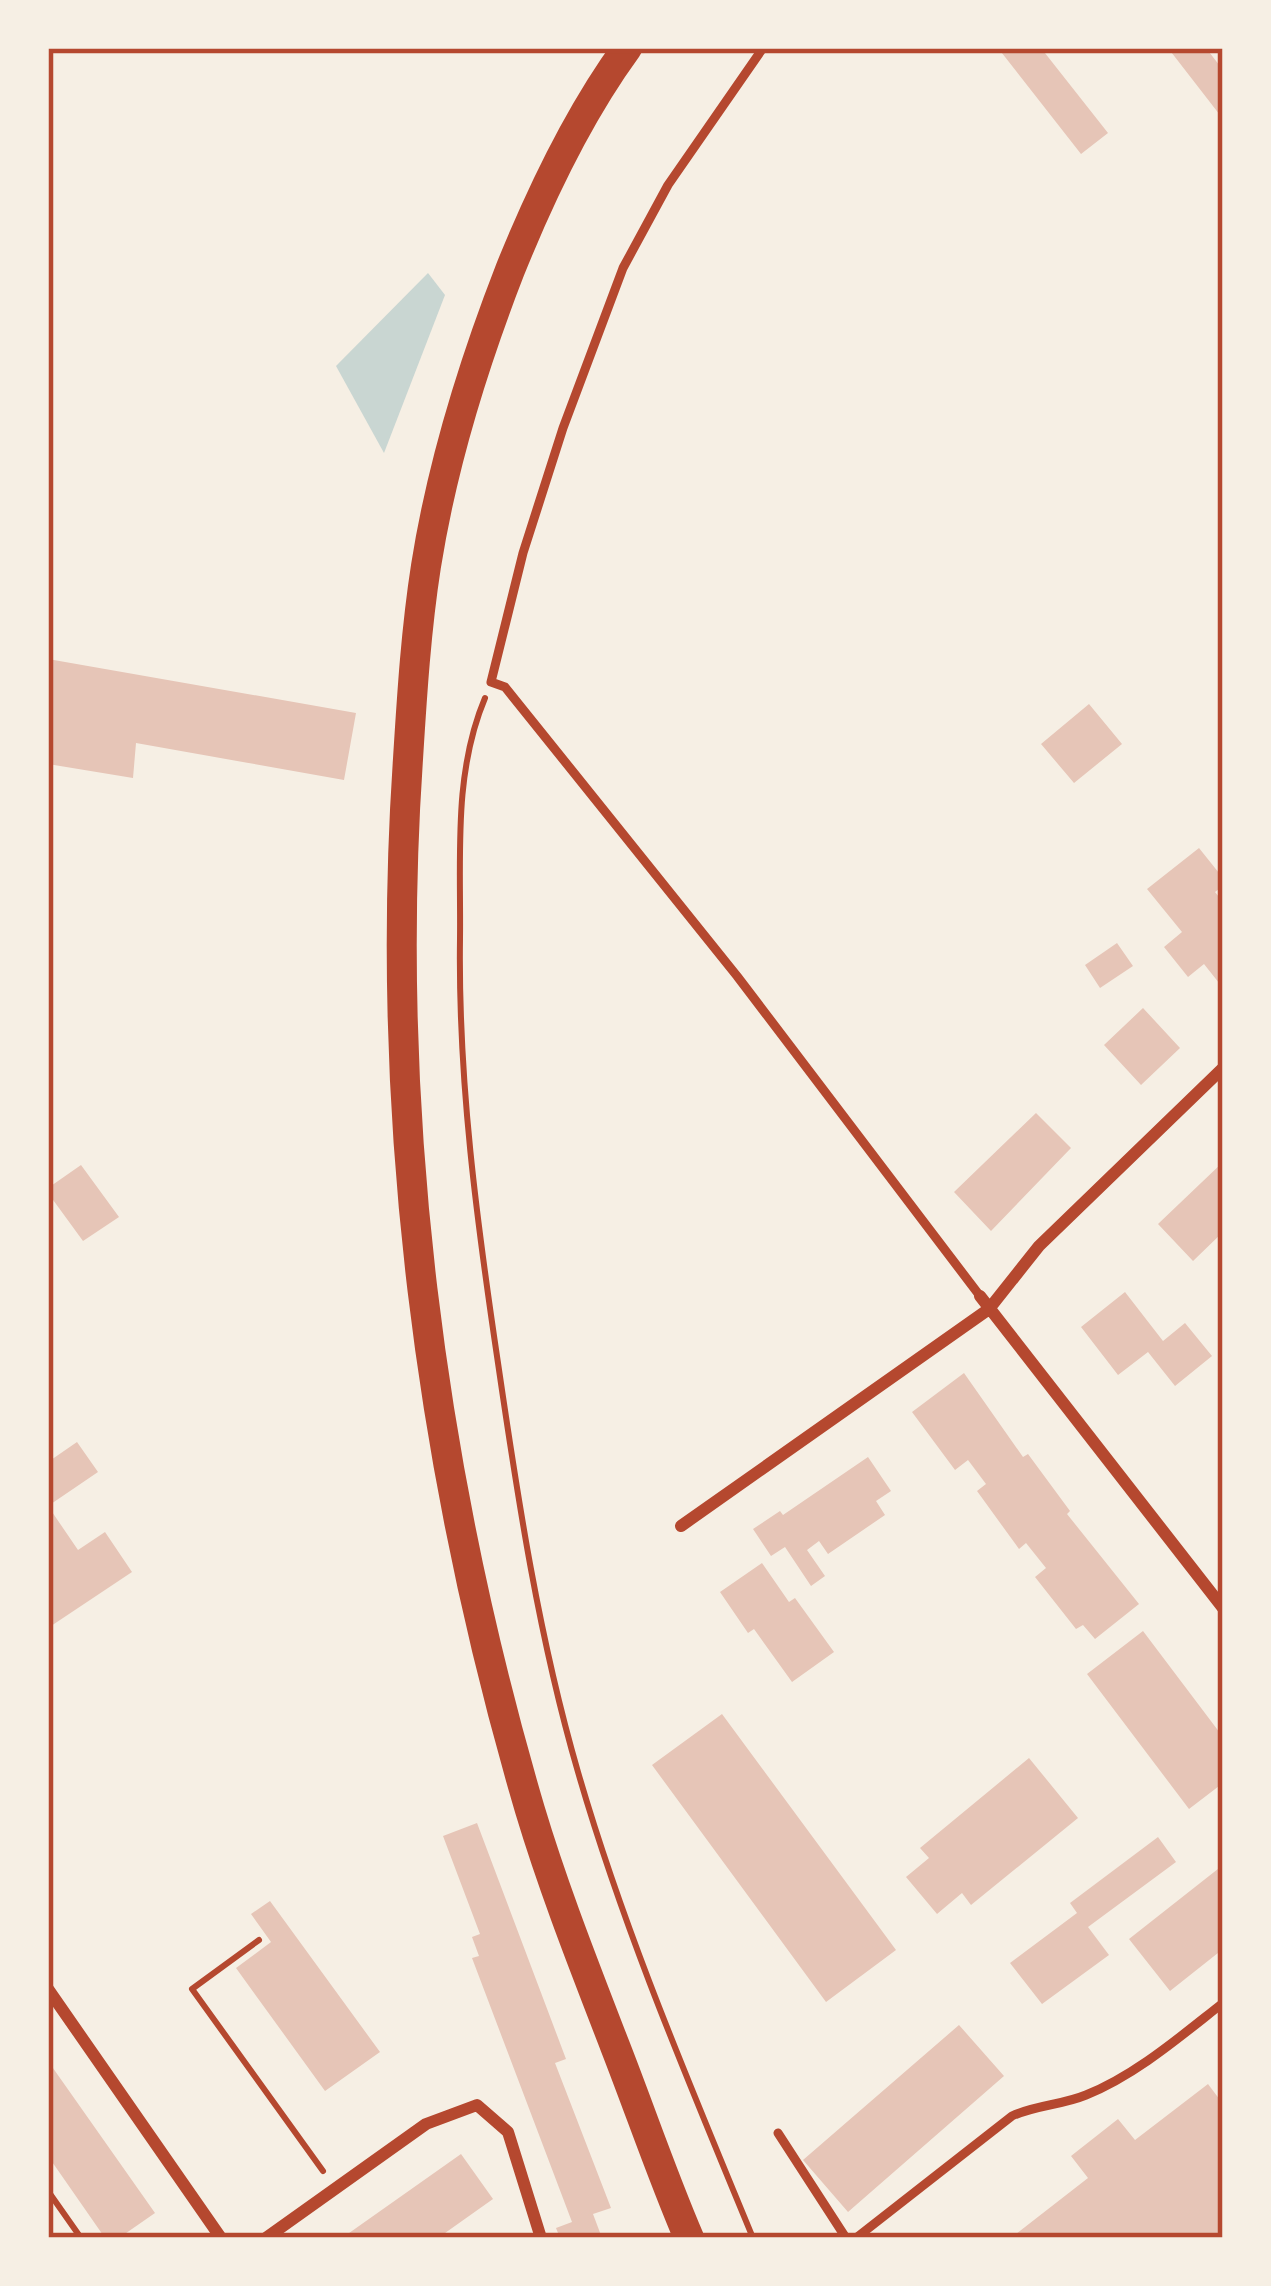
<svg xmlns="http://www.w3.org/2000/svg" width="1271" height="2286" viewBox="0 0 1271 2286" font-family="Inter,sans-serif">
	<rect width="100%" height="100%" fill="#f6efe4"/>
	<path fill="#c9d6d2" d="M428,273L445,295L384,453L336,366Z"/>
	<path fill="#e6c5b7" d="M998,48H1041L1108,133L1081,154Z
		M1168,48H1206L1223,70V119Z
		M48,659L356,713L344,780L136,743L133,778L48,764Z
		M1089,704L1122,744L1074,783L1041,744Z
		M1199,848L1223,878V886L1215,892L1223,902V988L1204,964L1188,977L1164,947L1182,932L1147,889Z
		M1117,943L1133,966L1100,988L1085,965Z
		M1143,1008L1180,1048L1141,1085L1104,1045Z
		M1036,1113L1071,1148L991,1231L954,1192Z
		M1223,1162V1232L1193,1261L1158,1224Z
		M81,1165L119,1217L83,1241L48,1193V1188Z
		M1125,1292L1163,1341L1185,1323L1212,1356L1175,1386L1148,1352L1118,1375L1081,1327Z
		M964,1373L1023,1457L1028,1454L1070,1511L1067,1514L1139,1604L1095,1639L1083,1625L1076,1629L1035,1577L1046,1568L1026,1543L1019,1549L977,1491L986,1484L968,1460L955,1470L912,1412Z
		M77,1442L98,1472L48,1506L78,1550L105,1532L132,1572L48,1628V1462Z
		M868,1457L891,1491L876,1501L885,1515L828,1554L819,1541L807,1550L825,1576L811,1586L785,1547L771,1556L753,1529L780,1511L783,1515Z
		M762,1563L789,1602L795,1598L834,1652L792,1682L754,1629L748,1633L720,1592Z
		M1143,1631L1223,1737V1783L1189,1809L1087,1674Z
		M722,1714L896,1950L826,2002L652,1765Z
		M1029,1758L1078,1818L971,1905L962,1893L937,1914L906,1877L929,1858L920,1848Z
		M477,1823L566,2059L555,2063L611,2208L593,2214L602,2238H560L556,2228L572,2222L472,1958L479,1956L472,1937L480,1934L443,1836Z
		M1158,1837L1176,1862L1088,1927L1109,1955L1042,2004L1010,1963L1077,1913L1070,1903Z
		M1223,1865V1949L1170,1991L1129,1939Z
		M270,1901L380,2052L325,2091L236,1968L271,1942L251,1914Z
		M959,2025L1004,2076L848,2212L803,2160Z
		M48,2061L155,2213L119,2238H105L48,2156Z
		M1208,2084L1223,2104L1221,2238H1011L1088,2178L1071,2156L1118,2119L1135,2140Z
		M461,2154L493,2199L438,2238H342Z"/>
	<g fill="none" stroke-linecap="round" stroke-linejoin="round">
		<path stroke="#b5482f" stroke-width="6" d="M485,698C453,774 461,858 460,939C458,1081 477,1222 498,1363C518,1500 539,1638 578,1772C624,1931 690,2085 753,2238
			M259,1940L192,1989L323,2171
			M48,2191L81,2238"/>
		<path stroke="#b5482f" stroke-width="9" d="M763,48L668,185L623,268L563,428L523,553L491,682L505,687L737,976L980,1296
			M778,2133L846,2238
			M856,2238L1012,2116C1036,2105 1062,2105 1086,2095C1136,2075 1182,2035 1223,2003"/>
		<path stroke="#b5482f" stroke-width="12" d="M980,1296L1223,1608
			M681,1526L989,1309L1039,1246L1223,1068
			M48,1989L221,2238
			M266,2238L426,2124L477,2105L508,2132L541,2238"/>
		<path stroke="#b5482f" stroke-width="30" d="M627,48C578,115 541,193 510,270C473,365 442,465 426,566C416,630 412,695 408,759C384,1112 430,1471 530,1810C554,1890 585,1968 615,2046C640,2110 662,2175 689,2238"/>
	</g>
	<rect width="1271" height="2286" fill="none" stroke="#f6efe4" stroke-width="102"/>
	<rect x="51" y="51" width="1169" height="2184" fill="none" stroke="#b5482f" stroke-width="4.5"/>
</svg>
